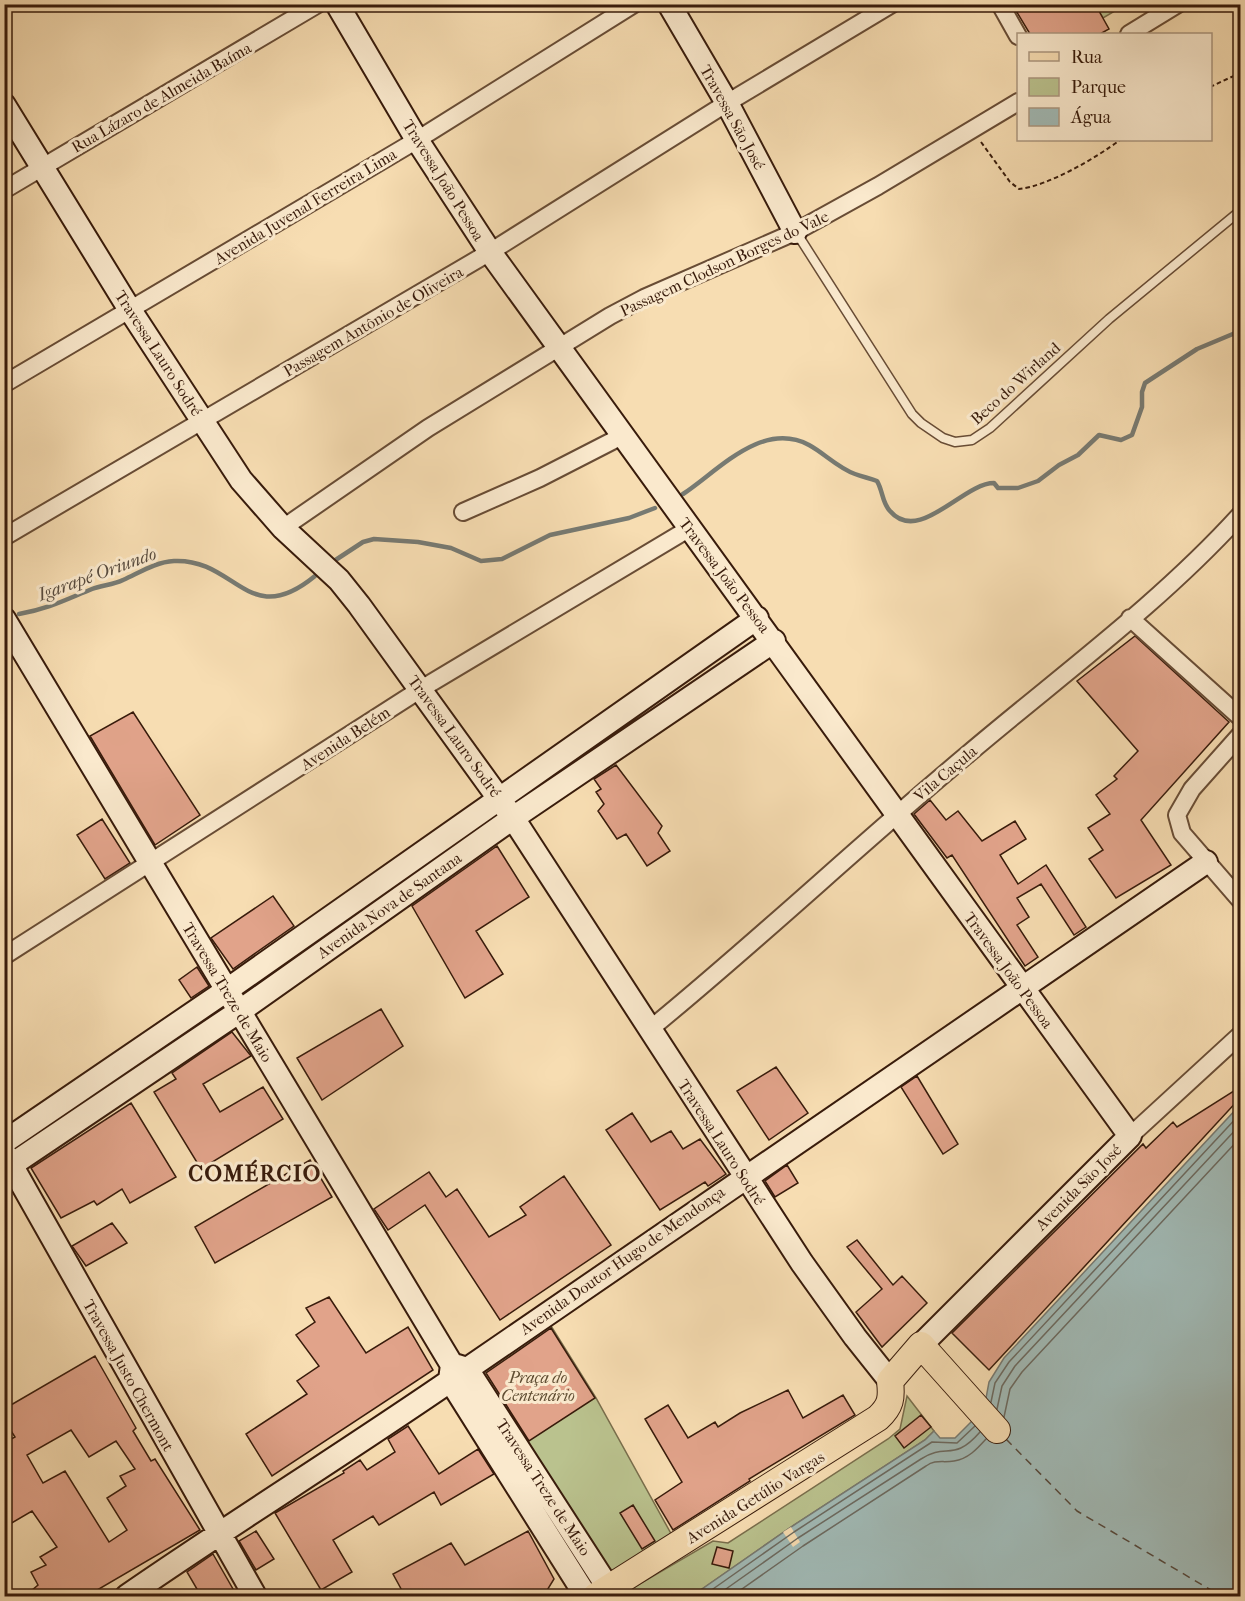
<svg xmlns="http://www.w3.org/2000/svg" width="1245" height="1601" viewBox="0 0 1245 1601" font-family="'IM FELL French Canon',serif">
	<rect width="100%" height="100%" fill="#f7ddb2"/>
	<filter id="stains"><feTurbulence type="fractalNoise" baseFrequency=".00333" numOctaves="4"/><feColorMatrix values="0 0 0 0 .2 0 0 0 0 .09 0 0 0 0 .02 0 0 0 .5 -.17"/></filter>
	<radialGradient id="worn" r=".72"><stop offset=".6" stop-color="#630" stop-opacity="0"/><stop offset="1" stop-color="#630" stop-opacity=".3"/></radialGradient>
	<path fill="#bac28e" stroke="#796e4c" stroke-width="1.5" d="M1095,5H1125L1103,18Z
		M551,1326L596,1398L674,1539L609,1577L478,1372Z
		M907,1396L934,1431L925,1440L791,1527L692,1596H619L713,1541L728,1543L888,1439L900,1429Z"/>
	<path fill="#a1bab6" stroke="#777a72" stroke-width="1.5" d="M1240,1105V1596H692L791,1527L925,1440L934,1431L940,1438H955L984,1409L989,1382L1004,1358Z"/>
	<path fill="#f7ddb2" d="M791,1527L800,1542L793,1547L783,1532Z"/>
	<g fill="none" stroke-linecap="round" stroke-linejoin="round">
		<path stroke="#6c6a60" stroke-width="1.5" d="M991,1402L995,1383L1009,1362L1240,1114
			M997,1409L1002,1386L1015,1366L1240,1125
			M1004,1417L1010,1389L1022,1372L1240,1138
			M703,1596L794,1532L932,1442L957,1443L975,1426
			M716,1596L798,1538L921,1459C947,1442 953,1463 980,1432
			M732,1596L803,1546L926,1466C936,1459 942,1463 954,1461C968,1459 977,1449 986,1439"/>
		<path stroke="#777a72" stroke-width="4.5" d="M683,494C718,471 762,420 809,445C824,453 838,468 855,474C863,477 869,478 877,481C883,491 882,503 890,511C919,545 963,483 994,483L998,488H1018L1038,481L1059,465L1078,455L1099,435L1121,440L1132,435L1142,407V392L1145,383L1197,349L1240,331
			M334,561L363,542L374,539L418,542L451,548L481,561L502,559L550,535L629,518L655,508
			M19,614C48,609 65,600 92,589C102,585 113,585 123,580C139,573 155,562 174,561C236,558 248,631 315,576"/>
		<path stroke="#584b3e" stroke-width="1.5" stroke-dasharray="8 6" stroke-linecap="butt" d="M1006,1439L1077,1511L1221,1596"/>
	</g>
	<path fill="#e1a38a" stroke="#381b0b" stroke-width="1.5" fill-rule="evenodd" d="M1012,4H1095L1109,29L1100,34H1030Z
		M1135,636L1229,722L1141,820L1171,865L1116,898L1089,859L1103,850L1088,828L1110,814L1096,795L1117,779L1114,776L1138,751L1077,681Z
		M133,712L200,815L155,845L90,736Z
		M616,765L662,826L658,833L670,851L647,866L626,834L617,839L598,811L604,804L596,792L601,789L594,779Z
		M930,800L946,820L958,811L982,841L1015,821L1026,839L1000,855L1018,884L1046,865L1086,927L1074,935L1041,884L1017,898L1029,917L1017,925L1038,957L1025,966L952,855L947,858L914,814Z
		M102,819L130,863L105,879L77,835Z
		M497,846L529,897L476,931L503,974L465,998L412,906Z
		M273,896L294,926L233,969L211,938Z
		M197,967L209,986L191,998L179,980Z
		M381,1009L403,1046L322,1100L297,1058Z
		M232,1032L251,1056L203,1084L220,1112L263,1087L283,1119L201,1169L154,1092L176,1079L172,1073Z
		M776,1067L808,1113L769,1140L737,1091Z
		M917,1076L958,1144L943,1154L901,1087Z
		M1240,1087V1098L989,1370L952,1333L1143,1144L1146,1148L1173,1122L1177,1127Z
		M131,1103L176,1177L130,1203L122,1189L97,1205L94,1201L61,1218L31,1168Z
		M632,1113L651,1142L671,1131L683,1149L700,1139L726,1174L708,1186L705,1182L660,1210L606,1130Z
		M310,1160L332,1197L215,1263L195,1227Z
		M787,1165L798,1183L775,1197L765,1181Z
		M429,1172L446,1197L457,1189L489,1237L526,1215L520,1207L564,1176L611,1245L500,1320L425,1205L388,1230L374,1209Z
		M112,1223L127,1243L86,1266L72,1246Z
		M857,1240L893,1285L902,1276L927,1303L882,1347L856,1312L882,1289L847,1247Z
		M329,1297L366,1353L408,1327L433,1370L272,1476L246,1434L307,1394L297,1381L319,1366L296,1335L315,1322L306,1308Z
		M551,1328L595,1398L529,1441L486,1373Z
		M95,1356L136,1428L133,1431L151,1461L155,1459L200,1530L87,1596H25L38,1585L31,1572L46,1565L40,1557L57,1547L32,1511L10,1524L4,1515V1443L15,1437L4,1420V1409ZM71,1430L89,1457L116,1441L135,1469L120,1476L126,1486L107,1498L127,1530L109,1542L65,1471L43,1483L27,1455Z
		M788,1390L803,1418L843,1395L855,1415L749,1479L750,1481L673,1530L655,1500L682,1482L645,1419L668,1405L688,1438L715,1422L718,1427L740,1413Z
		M921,1415L931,1427L904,1448L895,1436Z
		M408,1426L439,1474L478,1449L494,1474L441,1505L434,1492L379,1525L373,1516L333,1540L352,1572L321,1590L275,1513L344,1473L343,1471L360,1460L367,1470L395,1452L388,1439Z
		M633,1505L655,1541L642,1549L620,1513Z
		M256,1531L274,1559L256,1570L239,1541Z
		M528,1531L554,1579L546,1592L542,1590L539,1595L405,1596L393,1574L451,1543L465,1565Z
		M717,1547L733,1551L729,1568L712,1564Z
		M213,1554L237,1596H201L187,1572Z"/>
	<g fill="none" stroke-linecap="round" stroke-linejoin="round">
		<defs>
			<path id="lane" d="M796,232L912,414L921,423L943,438L955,442L972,440L990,428L1109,319L1240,211"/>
			<path id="street" d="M1000,4L1018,36
				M1129,34L1178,4
				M4,190L318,4
				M4,384L417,140L634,4
				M463,512L540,478L622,436
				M283,528L428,428L610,316L644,298L795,232L878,186L1018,102
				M4,537L490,252L727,103L892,4
				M1130,618L1240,717
				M1240,735L1192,789L1177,815L1182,833L1240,900
				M4,956L421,689L690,528
				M649,1030C758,941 860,844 968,754C1060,676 1159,604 1240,515
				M1130,1136L1240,1035"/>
			<path id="secondary" d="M337,4L417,140L490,252L1130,1136L921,1345
				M669,4L727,103L795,232
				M4,105L130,310L241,480L283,528L339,580L359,605L513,818L802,1263L855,1337L890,1381
				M4,619L452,1365L450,1380L586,1596
				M4,1142L227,990L757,618
				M5,1154L255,1596
				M4,1170L240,1011L513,818L774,641
				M454,1365L467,1369L609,1589
				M127,1596C237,1520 350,1450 460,1374C708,1203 956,1032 1206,862"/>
			<path id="primary" d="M596,1596L878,1418C891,1406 892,1398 890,1381L921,1345L997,1430"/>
		</defs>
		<use href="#lane" stroke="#684c35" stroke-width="11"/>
		<use href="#street" stroke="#684c35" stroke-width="20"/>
		<use href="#secondary" stroke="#381b0b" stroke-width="26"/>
		<use href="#primary" stroke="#381b0b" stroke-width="28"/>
		<path stroke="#381b0b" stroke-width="2" stroke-dasharray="4.5 3" stroke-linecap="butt" d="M1210,87L1240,73
			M981,142L1010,182L1019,189C1048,186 1096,158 1120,140"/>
		<use href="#lane" stroke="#fae9cd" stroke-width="8"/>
		<use href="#street" stroke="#fae9cd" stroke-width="16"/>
		<use href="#secondary" stroke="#fae9cd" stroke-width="22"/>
		<use href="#primary" stroke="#f7ddb2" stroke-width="26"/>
	</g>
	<g text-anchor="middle" stroke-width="6" stroke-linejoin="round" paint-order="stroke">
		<g font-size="16" fill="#381b0b" stroke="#fae9cd">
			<text transform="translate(161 97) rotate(-30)" y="6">Rua Lázaro de Almeida Baíma</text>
			<text transform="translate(733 117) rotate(61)" y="6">Travessa São José</text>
			<text transform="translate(444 180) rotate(58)" y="6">Travessa João Pessoa</text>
			<text transform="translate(305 206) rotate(-31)" y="6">Avenida Juvenal Ferreira Lima</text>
			<text transform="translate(724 263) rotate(-25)" y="6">Passagem Clodson Borges do Vale</text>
			<text transform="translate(373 321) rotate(-30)" y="6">Passagem Antônio de Oliveira</text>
			<text transform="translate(159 353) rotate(57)" y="6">Travessa Lauro Sodré</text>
			<text transform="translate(1015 383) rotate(-42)" y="6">Beco do Wirland</text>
			<text transform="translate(725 575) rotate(53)" y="6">Travessa João Pessoa</text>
			<text transform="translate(455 736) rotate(54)" y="6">Travessa Lauro Sodré</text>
			<text transform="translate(345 738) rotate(-33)" y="6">Avenida Belém</text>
			<text transform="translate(945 773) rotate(-40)" y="6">Vila Caçula</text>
			<text transform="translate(389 905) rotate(-35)" y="6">Avenida Nova de Santana</text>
			<text transform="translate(1009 970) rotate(54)" y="6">Travessa João Pessoa</text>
			<text transform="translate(228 992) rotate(59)" y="6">Travessa Treze de Maio</text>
			<text transform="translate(722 1142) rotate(57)" y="6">Travessa Lauro Sodré</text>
			<text transform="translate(1078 1187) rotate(-45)" y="6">Avenida São José</text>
			<text transform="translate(622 1260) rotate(-35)" y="6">Avenida Doutor Hugo de Mendonça</text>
			<text transform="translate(129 1375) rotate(61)" y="6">Travessa Justo Chermont</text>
			<text transform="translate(544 1487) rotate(57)" y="6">Travessa Treze de Maio</text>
			<text transform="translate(755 1497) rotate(-32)" y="6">Avenida Getúlio Vargas</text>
		</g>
		<g font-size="16" font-style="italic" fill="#5f4d32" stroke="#fae9cd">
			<text x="538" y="1383">Praça do<tspan x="538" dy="18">Centenário</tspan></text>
		</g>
		<g font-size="18" font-style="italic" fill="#584b3e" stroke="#fae9cd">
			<text transform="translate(97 574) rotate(-20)" y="6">Igarapé Oriundo</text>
		</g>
		<g font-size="22" font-weight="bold" letter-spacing="1.5" fill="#381b0b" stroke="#fae9cd">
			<text x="255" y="1181">COMÉRCIO</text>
		</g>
	</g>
	<rect width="1245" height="1601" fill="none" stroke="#f7ddb2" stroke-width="24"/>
	<rect x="6" y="6" width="1233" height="1589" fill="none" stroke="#381b0b" stroke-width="3"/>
	<rect x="12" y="12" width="1221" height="1577" fill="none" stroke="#381b0b" stroke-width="1.5"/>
	<rect x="1017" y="33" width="195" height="108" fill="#fae9cd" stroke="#ac977f" stroke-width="1.5"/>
	<rect x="1029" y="52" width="30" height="9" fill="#f7ddb2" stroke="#ac977f" stroke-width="1.5"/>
	<text x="1071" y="63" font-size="18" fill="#381b0b">Rua</text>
	<rect x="1029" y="78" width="30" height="18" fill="#bac28e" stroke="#ac977f" stroke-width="1.5"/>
	<text x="1071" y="93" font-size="18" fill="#381b0b">Parque</text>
	<rect x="1029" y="108" width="30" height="18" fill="#a1bab6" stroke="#ac977f" stroke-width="1.5"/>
	<text x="1071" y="123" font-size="18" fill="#381b0b">Água</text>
	<rect width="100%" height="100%" filter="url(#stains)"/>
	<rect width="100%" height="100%" fill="url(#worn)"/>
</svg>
